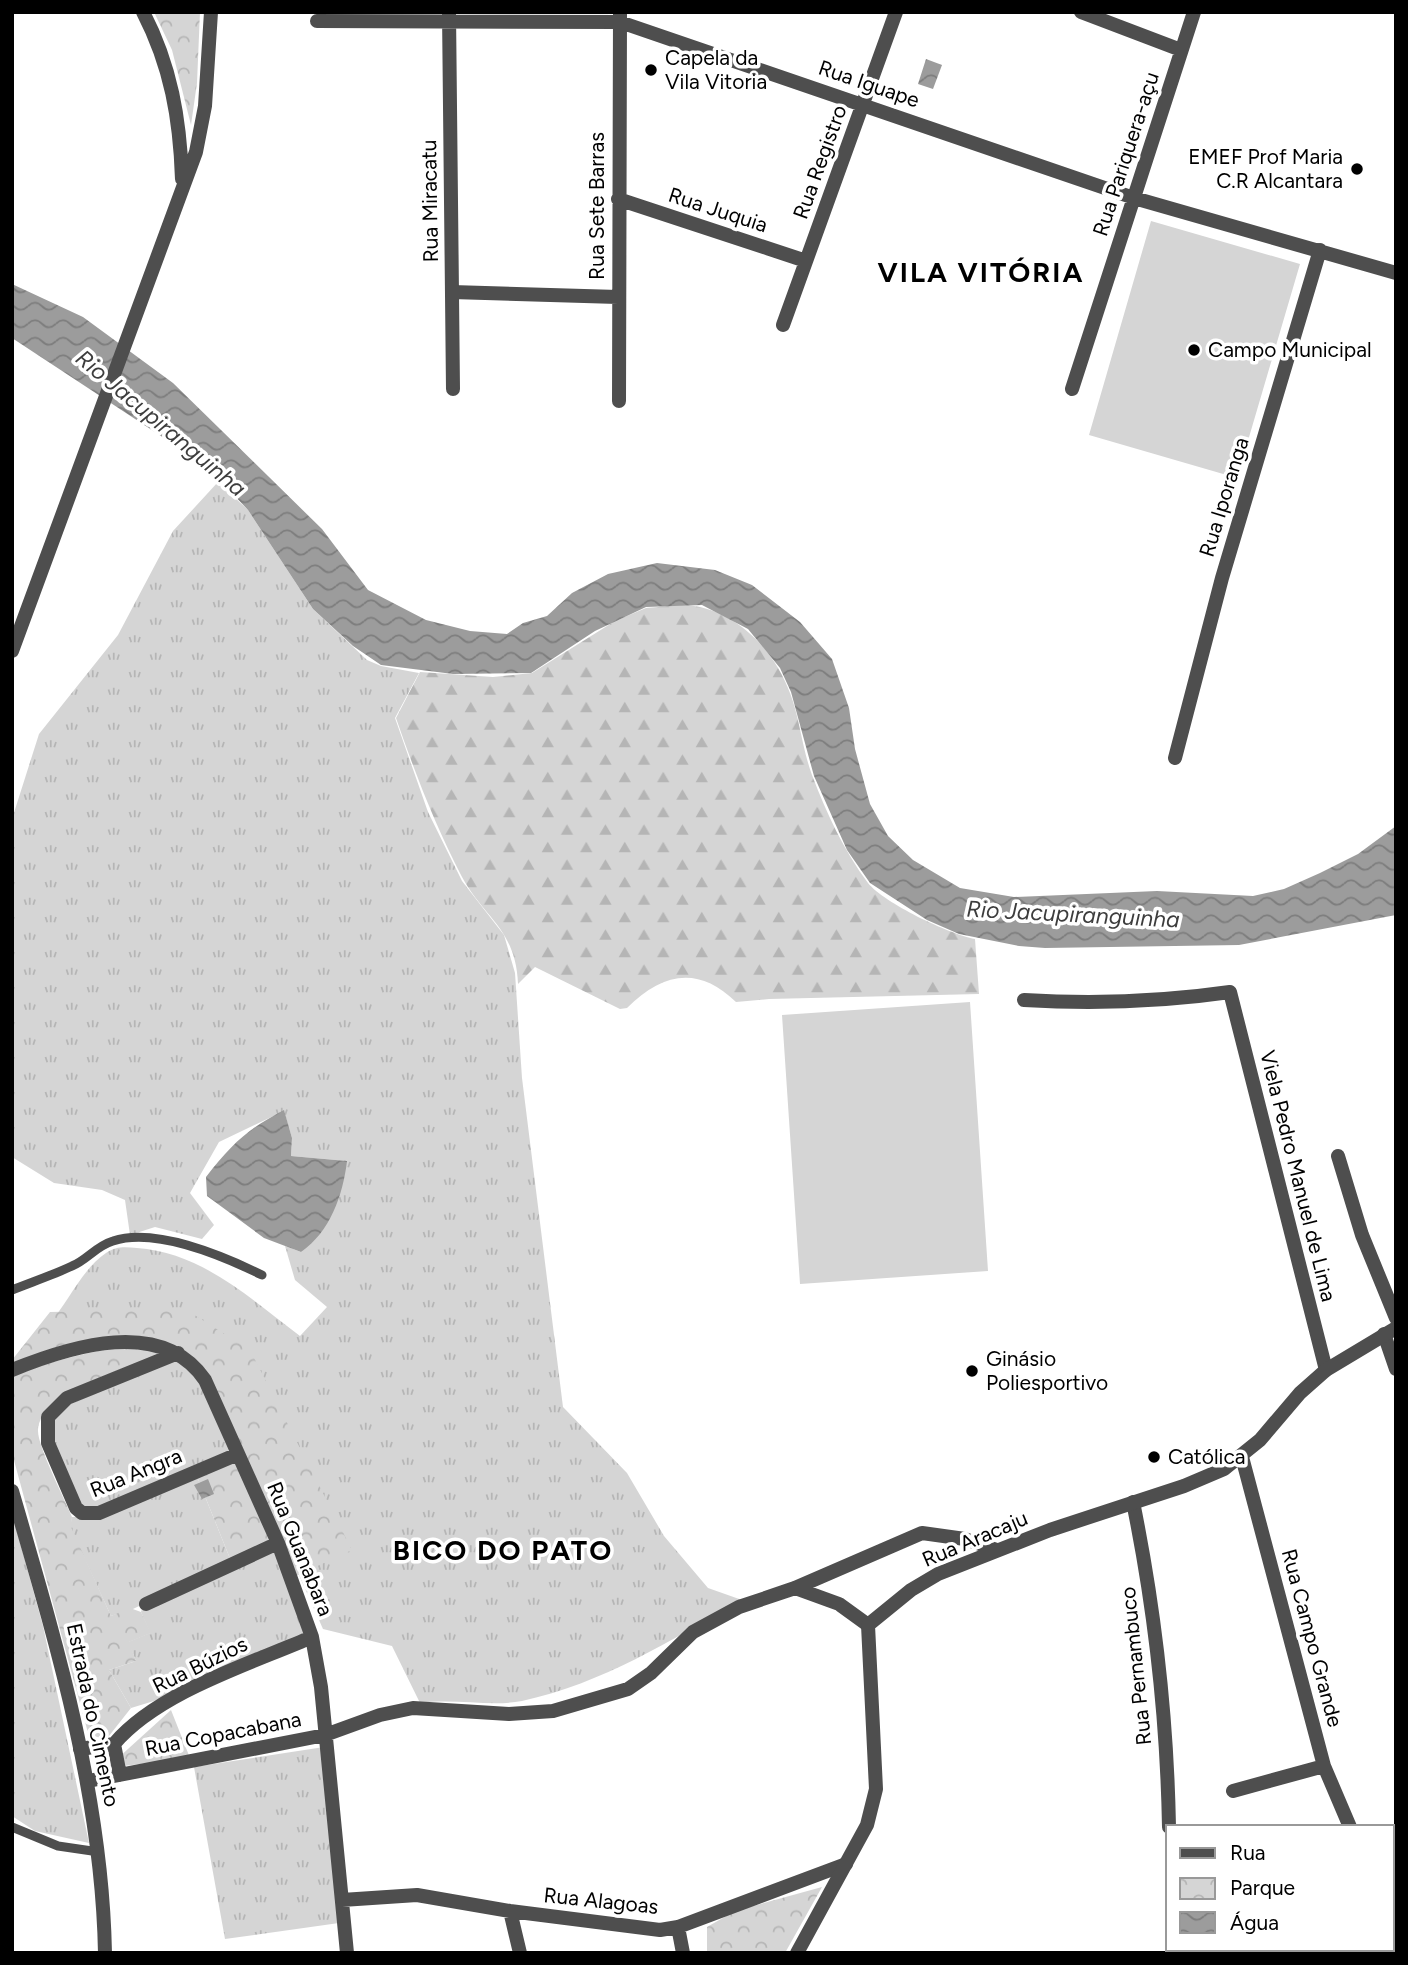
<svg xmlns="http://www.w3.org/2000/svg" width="1408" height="1965" viewBox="0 0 1408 1965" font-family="Figtree,sans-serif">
	<defs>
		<pattern id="grass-tufts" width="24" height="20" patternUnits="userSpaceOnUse" patternTransform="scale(1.75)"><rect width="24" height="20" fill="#d5d5d5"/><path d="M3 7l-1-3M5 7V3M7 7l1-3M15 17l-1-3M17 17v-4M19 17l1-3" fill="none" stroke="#b5b5b5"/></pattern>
		<pattern id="forest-firs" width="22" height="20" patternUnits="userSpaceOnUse" patternTransform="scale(1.75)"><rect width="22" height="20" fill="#d5d5d5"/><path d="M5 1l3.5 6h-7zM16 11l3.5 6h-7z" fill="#b5b5b5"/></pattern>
		<pattern id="park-crowns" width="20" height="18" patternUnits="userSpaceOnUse" patternTransform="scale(1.75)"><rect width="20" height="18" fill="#d5d5d5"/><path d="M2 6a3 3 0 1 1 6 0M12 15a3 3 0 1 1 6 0" fill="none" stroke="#b5b5b5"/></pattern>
		<pattern id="water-waves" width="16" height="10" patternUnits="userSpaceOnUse" patternTransform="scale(1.75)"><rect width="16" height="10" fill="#9c9c9c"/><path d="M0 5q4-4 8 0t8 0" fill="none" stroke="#7d7d7d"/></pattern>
	</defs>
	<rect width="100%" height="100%" fill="#fff"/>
	<path fill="url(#grass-tufts)" d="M218,482L248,510L313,609L367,660L381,666L419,673L395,718L428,812L462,881L504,935L515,973L522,1078L563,1407L627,1473L664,1536L708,1588L742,1600C669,1641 604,1683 522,1701C492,1707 453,1698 420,1703L392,1646L323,1629L203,1359L152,1335L49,1324C68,1303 82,1269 106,1253C116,1246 125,1247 137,1248C201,1252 251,1299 300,1336L327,1307L295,1280L285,1246L301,1252L347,1161L291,1156L292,1138L284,1111L219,1142L190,1193L214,1225L202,1239L155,1227L130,1235L125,1200L102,1190L54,1183L12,1157V819L39,734L118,635L173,531Z
		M178,1356L199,1376L233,1452L95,1510L82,1511L55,1451V1411Z
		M196,1474L231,1561L133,1609L111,1616L70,1527L72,1517H98Z
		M12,1513L43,1626L89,1843L35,1831L12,1816Z
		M272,1547L309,1636L154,1701L131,1708L109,1670L136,1661L128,1642L150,1633L141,1612L143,1606Z
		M324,1747L339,1923L225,1939L194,1767Z"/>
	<path fill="url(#forest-firs)" d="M682,605C732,606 773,647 790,693C800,719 802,748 812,775C826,812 844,851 868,883C884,903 949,934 975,939L979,994L769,999L736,1002C698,965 662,973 627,1008L620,1009L535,967L518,984C516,929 484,918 462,877C435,825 415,773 396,718L420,672L493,677L532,673L615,621L646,608Z"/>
	<path fill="url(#park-crowns)" d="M154,12H200L197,83L191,125L172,50Z
		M185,1309L250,1350L352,1550L296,1576L191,1357L152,1338L73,1346L12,1366V1360L50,1312Z
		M144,1346L162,1354C130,1367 40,1392 38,1430C37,1445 65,1500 72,1517L71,1527L111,1616L130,1608L141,1612L151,1633L129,1642L136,1661L109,1670L131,1708L94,1755L12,1453V1375C55,1361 99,1347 144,1346Z
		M237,1457L274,1542L231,1561L196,1474Z
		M171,1710L190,1758L107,1768Z
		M822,1887L785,1953H707V1927L735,1911Z"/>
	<path fill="#d5d5d5" d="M1151,221L1300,264L1237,478L1089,435Z
		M970,1002L988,1271L800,1284L782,1015Z"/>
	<path fill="url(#water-waves)" d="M926,59L942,65L933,89L918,84Z
		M12,284L83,317L173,383L322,529L368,590L426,620L470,631L507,634L523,623L547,616L572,593L608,574L657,563L715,570L752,585L800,622L832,659L849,708L855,749L870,804L888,836L913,860L960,888L1014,897L1157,891L1253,896L1284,889L1320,873L1358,854L1396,826V915L1239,945L1045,948L1019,946L959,934L927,920L870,883L847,850L814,776L791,692L780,668L748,629L702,605L646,607L595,631L531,673L453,674L381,665L353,646L313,609L248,510L230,491L167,440L12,338Z
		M284,1110L292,1138L291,1156L347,1161C343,1195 330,1232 301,1252L264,1238L207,1196L206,1177C232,1144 246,1130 284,1110Z
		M208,1479L214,1494L202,1499L194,1485Z"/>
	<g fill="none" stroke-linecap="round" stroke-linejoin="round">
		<path stroke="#4e4e4e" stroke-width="9" d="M12,1290C32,1282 53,1275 72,1266C87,1260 96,1246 113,1241C156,1227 223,1256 262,1275
			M12,1827L58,1846L99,1852"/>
		<path stroke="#4e4e4e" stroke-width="14" d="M449,12L453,389
			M1081,12L1181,50
			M317,21L620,22L1134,198L1396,273
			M618,199L806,261
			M452,292L618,297
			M783,325L896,12
			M1072,389L1194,12
			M619,401L620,12
			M1175,758L1222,578L1320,250
			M1024,1000C1094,1004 1161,1002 1230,992L1326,1370
			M1338,1156L1362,1235L1396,1318
			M1384,1334L1396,1369
			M178,1353L67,1398L48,1417V1443L76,1508L82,1513H99L238,1454
			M12,1370C71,1346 162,1317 205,1380L278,1543L312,1637L321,1687L347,1953
			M1242,1457L1324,1766L1350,1827
			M1133,1502C1155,1610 1167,1717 1169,1827
			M795,1588L839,1604L868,1625
			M146,1604L278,1543
			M80,1749L114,1744
			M120,1775L114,1744C158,1692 250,1664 312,1637
			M88,1781L325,1735L380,1715L413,1708L509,1714L553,1711L628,1689L651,1673L693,1632L739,1607L795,1588L922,1533L965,1539L997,1550
			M1233,1791L1324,1766
			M1392,1841L1396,1839
			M1392,1899L1396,1902
			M342,1900L417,1895L510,1911L660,1930L678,1927L846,1864
			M510,1911L520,1953
			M678,1927L683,1953
			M1172,1949V1953"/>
		<path stroke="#4e4e4e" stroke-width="14" d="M143,12C171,66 180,119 182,179
			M12,651L196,152L205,106L211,12
			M12,1491C56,1642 102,1794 105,1953
			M797,1953L867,1825L876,1789L868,1625L911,1590L938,1574L1050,1530L1184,1486L1224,1469L1260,1440L1300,1393L1326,1370L1396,1328"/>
	</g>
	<g fill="#000" stroke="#fff" stroke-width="2.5">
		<circle cx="651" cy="70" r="7"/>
		<circle cx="1357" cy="169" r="7"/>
		<circle cx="1194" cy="350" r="7"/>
		<circle cx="972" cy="1371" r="7"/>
		<circle cx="1154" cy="1457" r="7"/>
	</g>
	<g text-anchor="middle" stroke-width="7" stroke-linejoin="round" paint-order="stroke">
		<g font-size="21" fill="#000" stroke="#fff" text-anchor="start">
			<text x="665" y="65">Capela da<tspan x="665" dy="24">Vila Vitoria</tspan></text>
			<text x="1343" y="164" text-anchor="end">EMEF Prof Maria<tspan x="1343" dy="24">C.R Alcantara</tspan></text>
			<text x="1208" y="357">Campo Municipal</text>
			<text x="986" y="1366">Ginásio<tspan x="986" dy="24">Poliesportivo</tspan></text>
			<text x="1168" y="1464">Católica</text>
		</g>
		<g font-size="21" fill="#000" stroke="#fff">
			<text transform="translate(869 84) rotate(19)" y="7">Rua Iguape</text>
			<text transform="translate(1126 154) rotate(-72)" y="7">Rua Pariquera-açu</text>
			<text transform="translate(820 162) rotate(-70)" y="7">Rua Registro</text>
			<text transform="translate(430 201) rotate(-91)" y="7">Rua Miracatu</text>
			<text transform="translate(597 206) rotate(-90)" y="7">Rua Sete Barras</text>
			<text transform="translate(718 210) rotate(18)" y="7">Rua Juquia</text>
			<text transform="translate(1224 497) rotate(-73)" y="7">Rua Iporanga</text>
			<text transform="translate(1298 1176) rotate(76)" y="7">Viela Pedro Manuel de Lima</text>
			<text transform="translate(136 1473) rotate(-22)" y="7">Rua Angra</text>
			<text transform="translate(975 1539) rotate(-23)" y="7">Rua Aracaju</text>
			<text transform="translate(300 1549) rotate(68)" y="7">Rua Guanabara</text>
			<text transform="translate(1312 1638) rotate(75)" y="7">Rua Campo Grande</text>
			<text transform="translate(200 1665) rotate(-26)" y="7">Rua Búzios</text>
			<text transform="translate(1136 1666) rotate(-96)" y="7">Rua Pernambuco</text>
			<text transform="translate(93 1715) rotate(78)" y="7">Estrada do Cimento</text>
			<text transform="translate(223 1734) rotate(-11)" y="7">Rua Copacabana</text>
			<text transform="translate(601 1901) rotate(6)" y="7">Rua Alagoas</text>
		</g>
		<g font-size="23" font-style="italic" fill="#3d3d3d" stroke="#fff">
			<text transform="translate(161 423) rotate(40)" y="8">Rio Jacupiranguinha</text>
			<text transform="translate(1073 914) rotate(3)" y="8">Rio Jacupiranguinha</text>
		</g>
		<g font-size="28" font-weight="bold" letter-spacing="2" fill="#000" stroke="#fff">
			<text x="981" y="282">VILA VITÓRIA</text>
			<text x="503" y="1560">BICO DO PATO</text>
		</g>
	</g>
	<rect width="1408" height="1965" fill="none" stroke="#000000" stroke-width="28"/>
	<rect x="1166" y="1825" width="228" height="126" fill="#ffffff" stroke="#999999" stroke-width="2"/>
	<rect x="1180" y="1848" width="35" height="10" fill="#4e4e4e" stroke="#999999" stroke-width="2"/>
	<text x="1230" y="1860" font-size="21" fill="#000000">Rua</text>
	<rect x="1180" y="1878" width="35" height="21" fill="url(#park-crowns)" stroke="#999999" stroke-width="2"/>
	<text x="1230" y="1895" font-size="21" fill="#000000">Parque</text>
	<rect x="1180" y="1912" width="35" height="21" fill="url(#water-waves)" stroke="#999999" stroke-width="2"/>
	<text x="1230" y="1930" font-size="21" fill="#000000">Água</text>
</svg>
